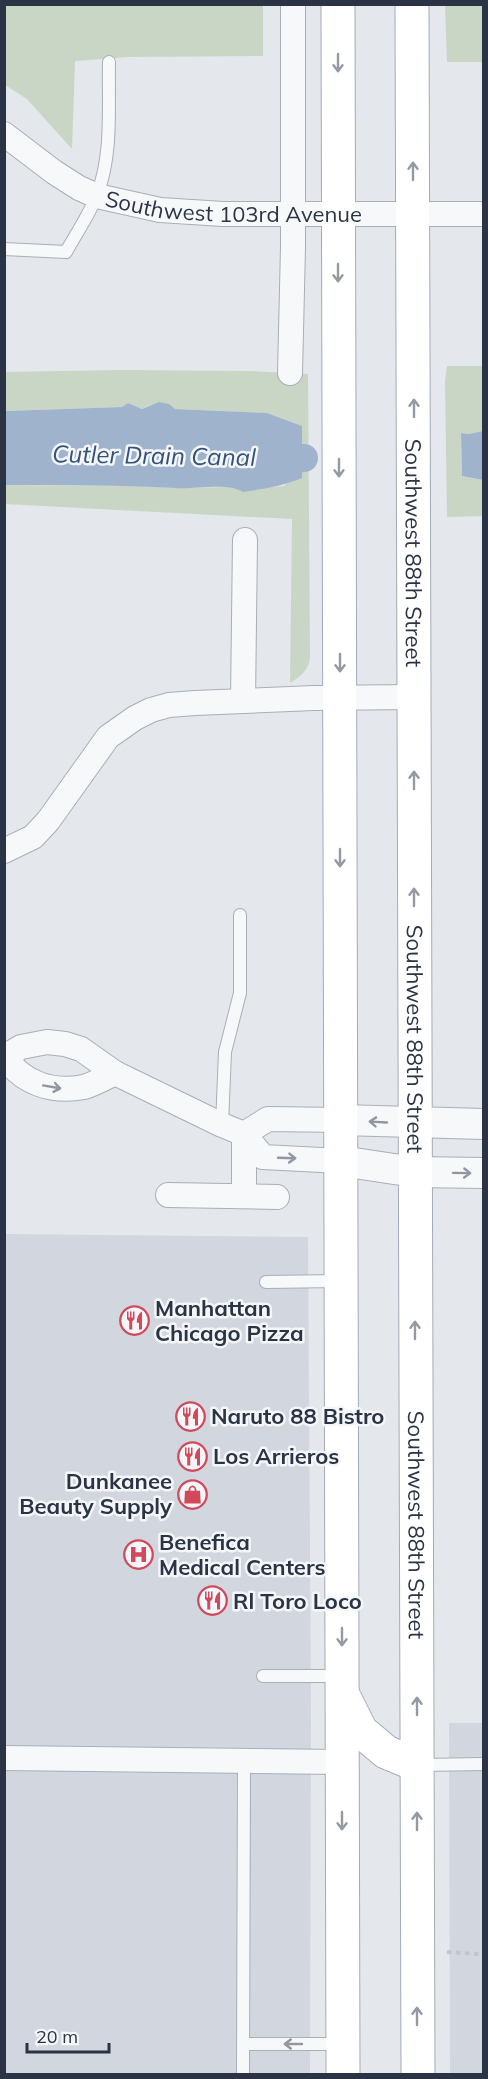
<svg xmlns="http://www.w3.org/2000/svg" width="488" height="2079" viewBox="0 0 488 2079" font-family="Mulish,sans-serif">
	<rect width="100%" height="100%" fill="#e4e7ec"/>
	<path fill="#d2d6de" d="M5,1234L308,1237L311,1712L310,2074H5Z
		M449,1723H483V2074H450Z"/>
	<path fill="#c9d6c5" d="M4,5H263V56L129,57L75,61L72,149L27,99L5,85Z
		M445,5H483V62H447Z
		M447,366H483V431L469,434L461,433L462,476L483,480V516L447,517L445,381Z
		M120,370L250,371L308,374L310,658C308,671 301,676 290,683L292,519L4,504L5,485L142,486L175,488L228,487L252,490L259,488L284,486L302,460H298L297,444L302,426L267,413L175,409C165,402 152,403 142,409L128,403L122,407L5,411L4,372Z"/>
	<path fill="#9fb4cc" d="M159,402L169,404L175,409L267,413L302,426V444L297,445L298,460H303L302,478C283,486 263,489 243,492C227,482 193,490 175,488C119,485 61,485 5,485V411L122,407L128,403L142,409Z
		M483,431V480L462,476L461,433L469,434Z"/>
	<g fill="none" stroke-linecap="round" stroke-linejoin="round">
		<path stroke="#9fb4cc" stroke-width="28" d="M259,458H304"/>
		<defs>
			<path id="service" d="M4,249L66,252C76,234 89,215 97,195C113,153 108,107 109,62
				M222,1125L225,1052L240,993V915
				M266,1282L340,1281
				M263,1676H341
				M418,1765L484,1764
				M243,2044H341
				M243,2074L244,1763"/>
			<g id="minor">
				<path id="s1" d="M4,134L54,172L79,188L97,196L160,210L223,214H484"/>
				<path d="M290,373L293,247V4"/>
				<path d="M243,701L245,540"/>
				<path d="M4,851L33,837L48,821L108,737L135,718L151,710L169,705L195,703L314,698L414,697"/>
				<path d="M4,1057L21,1047L47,1042L65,1044L81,1049L115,1073L222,1125L244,1134L263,1157L341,1161"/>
				<path d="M5,1057C23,1084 53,1093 84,1087C94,1084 105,1078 115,1073"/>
				<path d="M244,1134L268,1119L341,1120"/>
				<path d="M244,1134V1196"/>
				<path d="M168,1195L277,1197"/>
				<path d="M4,1758L342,1762"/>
			</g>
			<path id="tertiary" d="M341,1120L484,1124
				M341,1161L414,1172L484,1173"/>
			<g id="primary">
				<path d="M338,4L343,2074"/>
				<path id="s2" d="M412,4L418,2074"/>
				<path d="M344,1697L361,1731L386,1752L417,1765"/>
			</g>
		</defs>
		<use href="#service" stroke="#a9aeb7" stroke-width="14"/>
		<use href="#minor" stroke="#a9aeb7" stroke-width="26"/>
		<use href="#tertiary" stroke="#a9aeb7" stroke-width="32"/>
		<use href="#primary" stroke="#a3abb8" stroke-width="35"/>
		<path stroke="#c2c5cb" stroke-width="4" stroke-dasharray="4.5 4.5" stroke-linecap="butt" d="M447,1952L479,1954"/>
		<use href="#service" stroke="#f7f8fa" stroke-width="12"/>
		<use href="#minor" stroke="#f7f8fa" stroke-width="24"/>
		<use href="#tertiary" stroke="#f7f8fa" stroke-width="30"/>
		<use href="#primary" stroke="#fff" stroke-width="33"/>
	</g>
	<defs><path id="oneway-shaft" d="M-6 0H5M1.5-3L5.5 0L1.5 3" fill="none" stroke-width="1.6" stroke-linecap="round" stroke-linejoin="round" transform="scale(1.5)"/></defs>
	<g stroke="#959aa2">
		<use href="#oneway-shaft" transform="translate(338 63) rotate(90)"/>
		<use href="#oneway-shaft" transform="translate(413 171) rotate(-90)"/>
		<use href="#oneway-shaft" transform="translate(338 273) rotate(90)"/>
		<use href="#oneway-shaft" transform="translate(414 408) rotate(-90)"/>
		<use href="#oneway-shaft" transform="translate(339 468) rotate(90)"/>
		<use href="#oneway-shaft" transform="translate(340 663) rotate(90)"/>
		<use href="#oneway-shaft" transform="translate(414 780) rotate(-90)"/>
		<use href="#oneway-shaft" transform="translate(340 858) rotate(90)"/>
		<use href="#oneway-shaft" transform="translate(414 897) rotate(-90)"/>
		<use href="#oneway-shaft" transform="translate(415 1330) rotate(-90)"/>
		<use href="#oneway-shaft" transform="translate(342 1637) rotate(90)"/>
		<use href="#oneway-shaft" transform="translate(417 1706) rotate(-90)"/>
		<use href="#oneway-shaft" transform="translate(342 1821) rotate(90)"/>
		<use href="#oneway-shaft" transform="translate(417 1821) rotate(-90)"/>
		<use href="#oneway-shaft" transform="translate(417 2016) rotate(-90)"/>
	</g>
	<g stroke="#9196a0">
		<use href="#oneway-shaft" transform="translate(52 1087) rotate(10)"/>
		<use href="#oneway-shaft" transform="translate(378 1122) rotate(-177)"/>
		<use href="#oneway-shaft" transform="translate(287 1158) rotate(2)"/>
		<use href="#oneway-shaft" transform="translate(462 1173) rotate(1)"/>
		<use href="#oneway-shaft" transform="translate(293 2044) rotate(180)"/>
	</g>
	<defs>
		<symbol id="restaurant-ring" viewBox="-11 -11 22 22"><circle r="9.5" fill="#f4f6f9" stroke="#d1495b" stroke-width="1.5"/><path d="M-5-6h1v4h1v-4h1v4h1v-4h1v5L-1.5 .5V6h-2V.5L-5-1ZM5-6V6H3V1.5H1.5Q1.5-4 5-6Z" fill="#d1495b"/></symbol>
		<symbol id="shop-ring" viewBox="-11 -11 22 22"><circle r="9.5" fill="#f4f6f9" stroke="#d1495b" stroke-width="1.5"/><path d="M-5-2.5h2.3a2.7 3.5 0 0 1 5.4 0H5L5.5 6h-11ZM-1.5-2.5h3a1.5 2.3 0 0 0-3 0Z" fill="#d1495b"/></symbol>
		<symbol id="hospital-ring" viewBox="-11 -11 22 22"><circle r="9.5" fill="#f4f6f9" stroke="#d1495b" stroke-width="1.5"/><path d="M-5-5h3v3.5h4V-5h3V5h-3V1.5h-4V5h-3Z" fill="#d1495b"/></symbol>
	</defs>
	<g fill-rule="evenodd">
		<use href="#restaurant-ring" x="118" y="1304" width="33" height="33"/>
		<use href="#restaurant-ring" x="174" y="1400" width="33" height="33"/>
		<use href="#restaurant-ring" x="176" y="1440" width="33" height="33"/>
		<use href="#shop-ring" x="176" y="1478" width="33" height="33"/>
		<use href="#hospital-ring" x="122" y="1538" width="33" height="33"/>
		<use href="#restaurant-ring" x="196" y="1584" width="33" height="33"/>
	</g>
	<g text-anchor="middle" stroke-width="5" stroke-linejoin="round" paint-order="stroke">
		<g font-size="22" fill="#2b3445" stroke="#f4f6f9">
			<text dy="8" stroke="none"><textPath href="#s1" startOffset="250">Southwest 103rd Avenue</textPath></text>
			<text dy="8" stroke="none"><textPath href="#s2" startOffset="549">Southwest 88th Street</textPath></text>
			<text dy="8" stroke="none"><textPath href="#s2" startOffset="1035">Southwest 88th Street</textPath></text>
			<text dy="8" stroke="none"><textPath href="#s2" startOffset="1521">Southwest 88th Street</textPath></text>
		</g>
		<g font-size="22" font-weight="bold" fill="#2b3445" stroke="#f4f6f9" text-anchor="start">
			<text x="155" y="1316">Manhattan<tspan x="155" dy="25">Chicago Pizza</tspan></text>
			<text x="211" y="1424">Naruto 88 Bistro</text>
			<text x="213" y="1464">Los Arrieros</text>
			<text x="172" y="1489" text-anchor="end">Dunkanee<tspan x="172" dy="25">Beauty Supply</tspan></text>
			<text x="159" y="1550">Benefica<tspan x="159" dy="25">Medical Centers</tspan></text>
			<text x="233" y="1609">Rl Toro Loco</text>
		</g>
		<g font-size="24" font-style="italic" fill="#34527a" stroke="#f4f6f9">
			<text transform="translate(154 456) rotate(1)" y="8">Cutler Drain Canal</text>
		</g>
	</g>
	<rect width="488" height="2079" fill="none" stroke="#2b3445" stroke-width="12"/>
	<path d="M27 2043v9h82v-9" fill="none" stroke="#2b3445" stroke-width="3"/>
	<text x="36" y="2043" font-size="18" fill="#2b3445" stroke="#f4f6f9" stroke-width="4.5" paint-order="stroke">20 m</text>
</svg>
